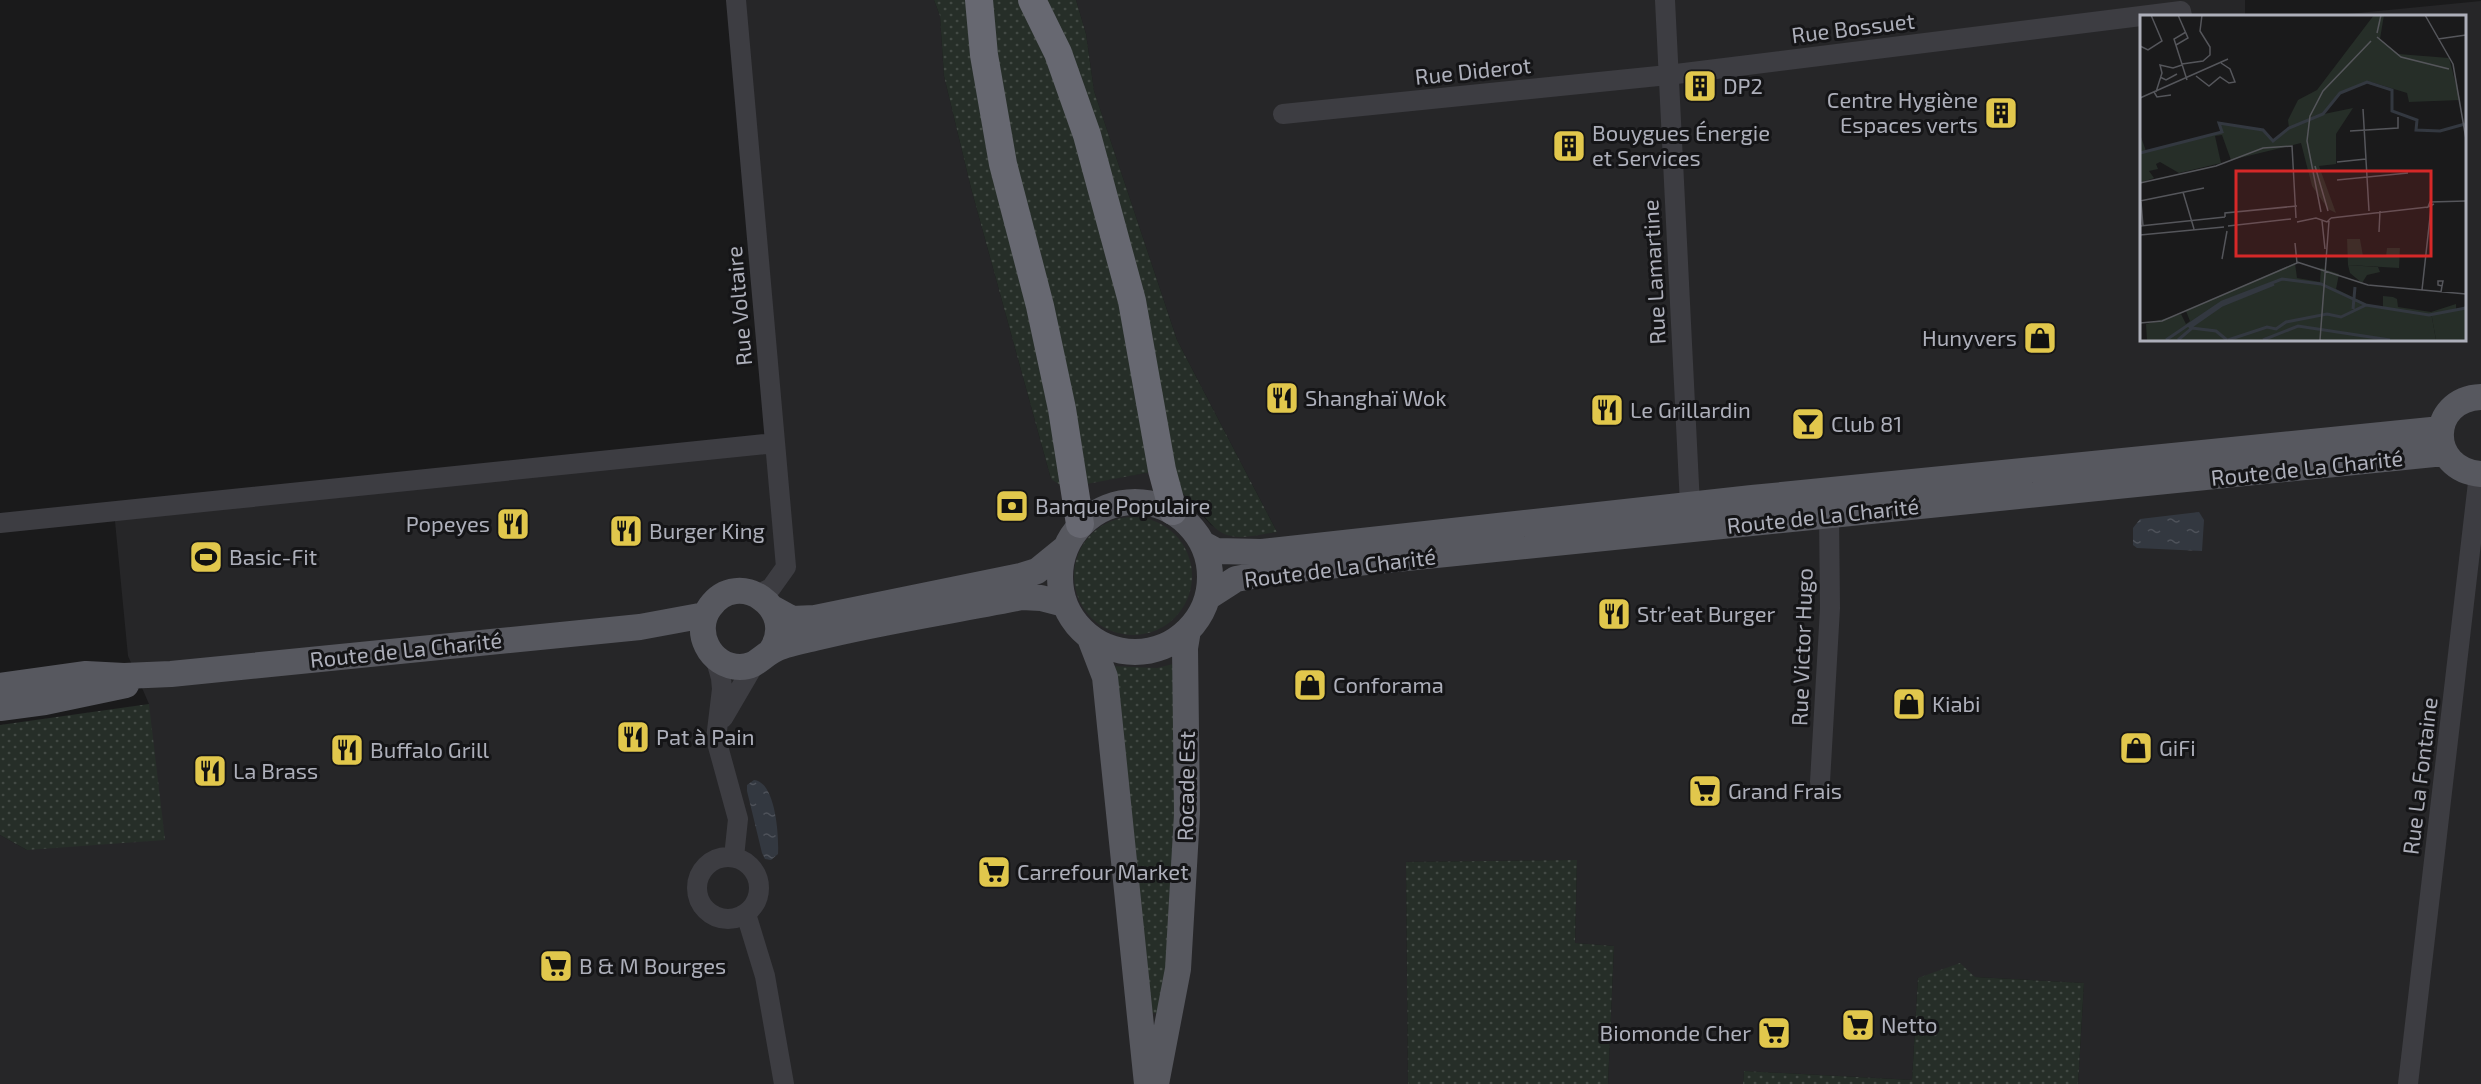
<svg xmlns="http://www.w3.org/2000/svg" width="2481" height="1084" viewBox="0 0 2481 1084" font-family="'Exo 2',sans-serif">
	<defs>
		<pattern id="grass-dots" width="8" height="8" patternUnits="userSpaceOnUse" patternTransform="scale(1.5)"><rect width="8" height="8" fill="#262e28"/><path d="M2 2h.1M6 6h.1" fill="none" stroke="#434a45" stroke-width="1.8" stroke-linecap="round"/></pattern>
		<pattern id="water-ripples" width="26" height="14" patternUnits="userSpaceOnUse" patternTransform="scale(1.5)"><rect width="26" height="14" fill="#333840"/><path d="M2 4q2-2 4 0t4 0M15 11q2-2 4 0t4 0" fill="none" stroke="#4e525a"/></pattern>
	</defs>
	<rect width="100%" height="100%" fill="#1a1a1b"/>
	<path fill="#262628" d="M736,0H934L940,16L944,76L971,188L1051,479L1075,485L1162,470L1211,525L1231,536H1244L1277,532L1177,340L1094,91L1086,34L1076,0H2245V16H2142V339H2464V16H2327L2481,1V1084H2078L2084,983L1975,977L1918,978L1912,1080L1744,1071L1743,1084H1608L1614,946L1575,943L1577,860L1406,862L1408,1084H0V835L27,850L149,704L128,656L114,511L774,434Z"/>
	<path fill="url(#grass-dots)" d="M934,0H1076L1086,34L1094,91L1177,340L1277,532C1263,534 1245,539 1231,536C1215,533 1207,518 1196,507C1184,494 1173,485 1162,470L1065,488L1051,479L971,188L944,76L940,16Z
		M1074 576a59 59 0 1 1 118 0a59 59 0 1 1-118 0Z
		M1177,663L1182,780L1165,1014L1144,1012L1111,666L1157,668Z
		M149,704L165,840L27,850L0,835V725Z
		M1577,860L1575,943L1614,946L1608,1084H1408L1406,862Z
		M1960,963L1975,977L2084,983L2078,1084H1743L1744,1071L1912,1080L1918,978Z"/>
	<path fill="url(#water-ripples)" d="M2199,512L2204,520L2202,551L2137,548L2133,545V528L2140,519Z
		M754,780C776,782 779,837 778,854L771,860L765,859L762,853L747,791V785Z"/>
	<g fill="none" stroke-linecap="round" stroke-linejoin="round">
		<path stroke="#3d3d42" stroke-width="20" d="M736,0L786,567L771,588L757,595
			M1665,0L1690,505
			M1283,114L1668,75L2181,11L2182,16
			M0,523L775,443
			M715,657L721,678L722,689L716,739L738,819L734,857
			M723,718L754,665
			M1820,782L1830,608L1829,515
			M697 888a31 31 0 1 1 62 0a31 31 0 1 1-62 0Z
			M746,914L765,976L784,1084
			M2408,1084L2479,474"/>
		<path stroke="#57585f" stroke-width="26" d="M2481,397C2428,399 2427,470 2481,474
			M1060 577a75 75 0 1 1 150 0a75 75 0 1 1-150 0Z
			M1203,544L1216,551L1262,552L1752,498L2441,429
			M1208,597L1236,579L1278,571L2444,453
			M772,608L792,619L815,618L1021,576L1037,571L1064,549
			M1090,638L1105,677L1147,1084
			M771,651C799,609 738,567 710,607C692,631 710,667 740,667C755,667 760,658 772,651C783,644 803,641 815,638C883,621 953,611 1022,597L1041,598L1064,604
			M0,686L86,674L124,676L171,674L640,627L705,615
			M0,708L45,702L126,685
			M1156,1084L1178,969L1187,814L1185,648L1188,630"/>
		<path stroke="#676871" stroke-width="28" d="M979,0L984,55L1003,164L1040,306L1062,409L1080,524
			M1032,0L1058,53L1087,135L1132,301L1162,470L1173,511"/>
	</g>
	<defs>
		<symbol id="building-square" viewBox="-11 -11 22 22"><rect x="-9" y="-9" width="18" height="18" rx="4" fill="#e1c74c" stroke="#151517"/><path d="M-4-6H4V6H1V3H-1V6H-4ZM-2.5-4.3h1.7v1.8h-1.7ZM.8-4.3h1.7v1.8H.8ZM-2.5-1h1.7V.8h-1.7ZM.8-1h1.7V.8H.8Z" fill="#111"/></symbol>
		<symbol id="shop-square" viewBox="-11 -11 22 22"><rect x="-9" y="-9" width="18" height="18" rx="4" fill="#e1c74c" stroke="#151517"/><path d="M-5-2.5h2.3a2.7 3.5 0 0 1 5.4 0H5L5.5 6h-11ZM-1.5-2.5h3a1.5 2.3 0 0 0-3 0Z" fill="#111"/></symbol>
		<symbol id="restaurant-square" viewBox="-11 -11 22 22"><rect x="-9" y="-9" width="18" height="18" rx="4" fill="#e1c74c" stroke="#151517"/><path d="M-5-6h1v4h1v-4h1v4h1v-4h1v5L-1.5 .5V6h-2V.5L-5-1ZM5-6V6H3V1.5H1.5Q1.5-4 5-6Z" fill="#111"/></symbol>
		<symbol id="bar-square" viewBox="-11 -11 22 22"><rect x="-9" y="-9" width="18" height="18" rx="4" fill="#e1c74c" stroke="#151517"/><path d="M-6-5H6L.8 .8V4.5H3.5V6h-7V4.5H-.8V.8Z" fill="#111"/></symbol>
		<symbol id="bank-square" viewBox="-11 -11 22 22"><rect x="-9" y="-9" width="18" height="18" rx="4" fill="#e1c74c" stroke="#151517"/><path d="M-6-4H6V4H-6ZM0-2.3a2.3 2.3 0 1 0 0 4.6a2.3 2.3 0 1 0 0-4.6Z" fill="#111"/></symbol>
		<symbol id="stadium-square" viewBox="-11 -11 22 22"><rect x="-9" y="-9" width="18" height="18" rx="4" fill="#e1c74c" stroke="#151517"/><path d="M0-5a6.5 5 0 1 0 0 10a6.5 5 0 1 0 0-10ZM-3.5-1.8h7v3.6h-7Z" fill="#111"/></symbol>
		<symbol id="supermarket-square" viewBox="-11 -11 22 22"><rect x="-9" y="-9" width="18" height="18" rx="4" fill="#e1c74c" stroke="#151517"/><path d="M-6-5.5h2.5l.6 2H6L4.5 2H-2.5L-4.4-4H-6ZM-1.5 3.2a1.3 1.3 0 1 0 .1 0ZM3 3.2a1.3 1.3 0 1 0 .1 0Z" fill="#111"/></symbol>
	</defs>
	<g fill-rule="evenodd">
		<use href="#building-square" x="1681" y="67" width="38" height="38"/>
		<use href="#building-square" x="1982" y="94" width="38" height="38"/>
		<use href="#building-square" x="1550" y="127" width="38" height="38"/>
		<use href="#shop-square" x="2021" y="319" width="38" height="38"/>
		<use href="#restaurant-square" x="1263" y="379" width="38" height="38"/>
		<use href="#restaurant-square" x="1588" y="391" width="38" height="38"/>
		<use href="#bar-square" x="1789" y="405" width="38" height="38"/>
		<use href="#bank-square" x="993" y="487" width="38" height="38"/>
		<use href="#restaurant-square" x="494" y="505" width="38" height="38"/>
		<use href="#restaurant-square" x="607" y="512" width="38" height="38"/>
		<use href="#stadium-square" x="187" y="538" width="38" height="38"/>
		<use href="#restaurant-square" x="1595" y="595" width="38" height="38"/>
		<use href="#shop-square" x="1291" y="666" width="38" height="38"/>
		<use href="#shop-square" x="1890" y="685" width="38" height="38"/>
		<use href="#restaurant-square" x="614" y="718" width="38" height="38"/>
		<use href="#shop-square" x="2117" y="729" width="38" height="38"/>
		<use href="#restaurant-square" x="328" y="731" width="38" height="38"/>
		<use href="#restaurant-square" x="191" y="752" width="38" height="38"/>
		<use href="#supermarket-square" x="1686" y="772" width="38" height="38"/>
		<use href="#supermarket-square" x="975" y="853" width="38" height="38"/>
		<use href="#supermarket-square" x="537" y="947" width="38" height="38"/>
		<use href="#supermarket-square" x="1839" y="1006" width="38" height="38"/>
		<use href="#supermarket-square" x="1755" y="1014" width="38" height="38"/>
	</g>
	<g text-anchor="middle" stroke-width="6" stroke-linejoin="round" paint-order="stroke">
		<g font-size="22" fill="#adafba" stroke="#151517">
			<text transform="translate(1853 28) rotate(-7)" y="8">Rue Bossuet</text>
			<text transform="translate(1473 71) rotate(-6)" y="8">Rue Diderot</text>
			<text transform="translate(1654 272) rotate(-93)" y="8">Rue Lamartine</text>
			<text transform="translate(739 306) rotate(-95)" y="8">Rue Voltaire</text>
			<text transform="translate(2307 468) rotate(-6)" y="8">Route de La Charité</text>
			<text transform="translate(1823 516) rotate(-6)" y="8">Route de La Charité</text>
			<text transform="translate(1340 568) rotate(-7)" y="8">Route de La Charité</text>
			<text transform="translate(1802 647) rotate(-88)" y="8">Rue Victor Hugo</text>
			<text transform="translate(406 650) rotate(-6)" y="8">Route de La Charité</text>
			<text transform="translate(2420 776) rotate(-83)" y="8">Rue La Fontaine</text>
			<text transform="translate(1186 786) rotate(-89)" y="8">Rocade Est</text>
		</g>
		<g font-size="22" fill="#adafba" stroke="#151517" text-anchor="start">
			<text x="1723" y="94">DP2</text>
			<text x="1978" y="108" text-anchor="end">Centre Hygiène<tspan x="1978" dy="25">Espaces verts</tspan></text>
			<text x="1592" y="141">Bouygues Énergie<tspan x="1592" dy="25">et Services</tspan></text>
			<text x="2017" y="346" text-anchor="end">Hunyvers</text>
			<text x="1305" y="406">Shanghaï Wok</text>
			<text x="1630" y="418">Le Grillardin</text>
			<text x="1831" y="432">Club 81</text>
			<text x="1035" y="514">Banque Populaire</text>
			<text x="490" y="532" text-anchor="end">Popeyes</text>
			<text x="649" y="539">Burger King</text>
			<text x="229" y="565">Basic-Fit</text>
			<text x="1637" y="622">Str’eat Burger</text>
			<text x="1333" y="693">Conforama</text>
			<text x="1932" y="712">Kiabi</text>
			<text x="656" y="745">Pat à Pain</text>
			<text x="2159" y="756">GiFi</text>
			<text x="370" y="758">Buffalo Grill</text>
			<text x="233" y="779">La Brass</text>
			<text x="1728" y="799">Grand Frais</text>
			<text x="1017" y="880">Carrefour Market</text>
			<text x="579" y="974">B &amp; M Bourges</text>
			<text x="1881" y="1033">Netto</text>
			<text x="1751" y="1041" text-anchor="end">Biomonde Cher</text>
		</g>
	</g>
	<g transform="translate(2140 15)">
		<rect width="326" height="326" fill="#1a1a1b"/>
		<path d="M234,0H244L240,24L258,39L309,43L320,85L269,87L267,78L231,67L200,78L184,99L213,93L196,119V149L179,151L196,198L188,194L172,171L161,128L91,145L82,120L75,121L81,148L39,158L20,147L16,149L18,154L9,156L14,163L0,168V119L6,136L81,117L79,108L123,115L133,126L149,113L148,105L158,85L177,75ZM207,224H220L223,241H246L247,233H260L259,253L208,250ZM155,248L157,263L180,267L181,253L199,259L196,274L229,290L243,292V281L253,282L257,284L258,292L291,297L296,325H7L6,309L41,299L46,309L50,306L46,296Z" fill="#262e28"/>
		<path d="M208,250L238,252L240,257L227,260L222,268L210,258ZM316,289V296L325,291V325H296L291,297Z" fill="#262e28"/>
		<path fill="none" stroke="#333840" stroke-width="3" d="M0,138L82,117L79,108L123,115L133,126L149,113L183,99L200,78L227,67L252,75V96L277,105L276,115L300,116L325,109M213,294L215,272M49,313L82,290L134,269M26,325L82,287L142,264L181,269L226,290M38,325L52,313L76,316L87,325M88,325L127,312L136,314L146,307L187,299L201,302L226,290L289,300L326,293M123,325L158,311L250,325"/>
		<path fill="none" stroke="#55565b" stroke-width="1.5" d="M285,0L313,49M46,17L34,24L47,65M237,18L241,0M237,22L261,42L309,54M298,24L326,20M36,30L48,23L38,0M0,31L8,35L22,26L11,0M42,49L63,46L70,40V32L60,16L62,0M313,49L326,124M56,61L69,71L80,62L89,68L95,67L90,54L81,48M20,62L26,65L37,59M14,77L17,82L31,80M16,77L22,58L20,50L33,53L42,50M0,83L88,44M223,94L229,196M210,116L258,113V102M197,147L226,144M175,151L188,196M197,165L268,158M0,168L76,151L123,133L152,131L156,203M43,177L54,214M0,186L64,173M1,187L3,211M294,189L288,192L290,187L326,186M181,197L167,126L170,101L183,76L231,26M85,202V198L157,191M191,203L288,192M182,206L185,234M157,207L176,203L187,207L191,203M0,211L85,202M88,211L151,204M239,217L240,196M0,220L84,212M82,244L87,216M157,247L228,270L326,279M282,275L291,193M301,277L302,271L303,266H298V270L302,271M0,308L22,306L157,248L155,228M180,325L189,206"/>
		<path fill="#d62828" fill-opacity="0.15" stroke="#d62828" stroke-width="3" d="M96,156H291V241H96Z"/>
		<rect width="326" height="326" fill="none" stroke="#adafba" stroke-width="3"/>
	</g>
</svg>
